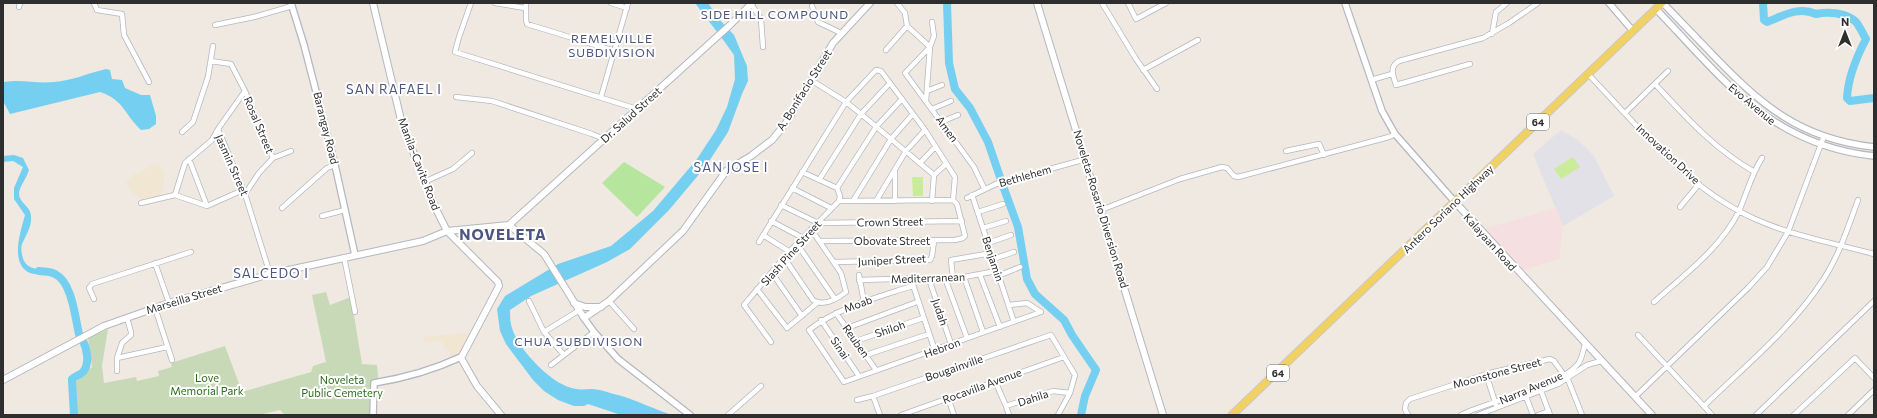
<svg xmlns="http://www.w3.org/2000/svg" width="1877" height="418" viewBox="0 0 1877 418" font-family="Commissioner,sans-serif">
	<rect width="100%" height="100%" fill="#efe9e1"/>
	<path fill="#e3e1e8" d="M1561,130L1578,140L1594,156L1614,196L1563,226L1533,154Z"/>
	<path fill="#f0e6d1" d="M155,164L161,165V170L165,171L161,197L144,201L131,191L126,183L135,173L138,175L143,170Z
		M465,333L471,339L460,354L453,359L450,355L451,353L442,345L443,341L424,342V337Z"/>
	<path fill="#f5dfe0" d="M1556,208L1563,226L1559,259L1522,270L1484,229Z"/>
	<path fill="#b6e59e" d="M624,162L665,187L637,217L602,183Z"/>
	<path fill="#c8d9b8" d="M326,292L330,305L351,297L362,364L377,365L379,386L373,388L371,415H285L280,410L259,415H76L74,383L92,367L88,338L108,329L102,366L104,383L136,377L137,381L159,376L158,371L172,367L171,363L225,346L242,392L311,372L313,366L326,362L312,295Z"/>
	<path fill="#c9ec9a" d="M1573,157L1580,167L1561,179L1554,169Z
		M912,177H923V196H913Z"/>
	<path fill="#75cff0" d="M695,3H708L720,20L734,35L747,66L748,81L742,94L728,132L706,166L669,210L630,249L607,262L531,296L510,310C510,317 510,324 513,331C521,352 553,386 576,389C581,390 586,389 591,389C600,389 609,393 618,395C637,400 653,409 672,415H621L588,404L584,406H574L558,400L544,391L533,380L506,344L500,331L497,309L505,296L558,264L611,246L653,211L697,159L716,130L727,107L735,79L734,55L724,41Z
		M106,69L110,70L112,79L122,80L125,88L141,95H150L156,116V124L149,129L141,130C124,114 124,100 100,92L10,114L3,101L4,82C21,79 37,84 54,82C71,81 89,73 106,69Z
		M14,155L23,158L29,170C27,177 22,183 20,189C15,202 31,205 31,216C32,225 27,234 23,242C21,245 21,250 22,254C24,270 37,269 50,270L49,274C43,274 35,275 30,273C9,264 21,230 25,215L14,199V188L23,167L13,161L3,162V156Z"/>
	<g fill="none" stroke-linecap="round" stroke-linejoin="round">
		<path stroke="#75cff0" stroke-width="8" d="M947,3L949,63L955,89L970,108L988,142L1001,180
			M1763,3L1764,20L1767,22C1783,16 1798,6 1816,14C1828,11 1847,13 1856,22C1860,27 1863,34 1866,39C1856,58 1848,77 1847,98L1850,101L1874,98
			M1003,186L1018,227L1027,279L1035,294L1064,320L1072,335L1096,370L1085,396L1081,415
			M39,271C44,272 50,271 55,274C72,282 75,317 79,334
			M74,415L72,381V379C75,376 80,375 83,372C90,364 87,349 83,341"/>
		<defs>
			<path id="minor" d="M94,3L97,10L122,14L124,35L149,82
				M471,3L459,37L455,52L637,109
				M495,3L525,8
				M526,3V20L527,24L615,51
				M611,3L627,8
				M897,3L905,13L907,26L930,47L926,101
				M1102,3L1136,59L1157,89
				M1128,3L1136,19L1166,3
				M751,4L761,19L763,47
				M812,6L818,22L841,33
				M19,7L20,3
				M932,22L934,36L930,47L905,73L974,167L984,188
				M215,25L254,17L292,6
				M1492,34L1496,12L1507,3
				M886,50L907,26
				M211,61L231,64L245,91L218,129
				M1470,64L1396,85C1393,75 1389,67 1399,61L1483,38L1509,23L1538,3
				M1143,70L1198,40
				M1588,74C1638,126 1687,189 1755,219C1793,236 1833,243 1874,254
				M811,80L846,102L861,114L934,175
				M1371,80L1392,74
				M1655,84C1685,116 1714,149 1753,171
				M245,91L273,158
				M927,91L942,85
				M456,97L492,101L592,134L604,139
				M601,97L628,3
				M932,109L951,101
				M1625,113L1668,71
				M941,122L958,115
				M182,132L193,122L208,77L213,46
				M1286,151L1319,144L1324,155
				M189,159L207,206
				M920,163L935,147
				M802,172L837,188L840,196L839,201
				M819,180L861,114L890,83
				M424,182L453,169L472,153
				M792,188L831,208
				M837,188L876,127L902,99
				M245,194L259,173L273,158L291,151
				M175,195L185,163L212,140L218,129L245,194L270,274
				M972,195L1014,322
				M967,198L996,184L1086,159
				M853,201L891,139L913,114
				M876,201L906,151L925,130
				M895,201V171
				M932,201L934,175L945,165
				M141,203L175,195L207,206L243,190
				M781,205L818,223L962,221
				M1680,207L1699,184
				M282,208L327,168L335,165
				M1101,210L1180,179L1222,167L1227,168L1234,176L1238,177L1389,137L1395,134
				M978,212L1003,204
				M322,216L345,210
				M771,221L803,238
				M983,228L1006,221
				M763,235L790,252
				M820,241L955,240L963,238L965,236L957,204L953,200L839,201
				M759,242L846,102L876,70L881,71L925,130L955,177L953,200
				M988,243L1011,235
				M797,244L835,299
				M344,257L355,312
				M785,259L813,300C823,307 837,299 846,292L841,273L811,229
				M993,259L1014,252
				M834,262L930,260L932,256L934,241
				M155,263L169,303
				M772,273L802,316
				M859,275L864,302
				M980,275L1000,327
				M998,276L1020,267
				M964,277L983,332
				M945,278L967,338
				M953,278L951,260L992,253
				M911,279L935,351
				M929,279L951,344
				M859,280L964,277L996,271
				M912,286C876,298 839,307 809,330L844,382L1041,312L1027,303L1009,305
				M757,289L787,328L817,303
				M94,299L89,288L92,284L191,252
				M529,301L544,332L564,355
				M609,301L634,329
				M1654,302C1684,275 1721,248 1739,211C1747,193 1751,175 1762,158
				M155,308L172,360
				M836,313L876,370
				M821,320L859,376
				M847,328L917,302
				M544,332L578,311
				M1638,335L1712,415
				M856,341L923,318
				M771,342L744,305L787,254L839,201
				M866,355L929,334
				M117,358L167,347
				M551,365L594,332
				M117,371V358L122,343L131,335V332L127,318
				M1486,374L1496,405
				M995,381L1006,406
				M1541,391L1550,415
				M1525,394L1533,415
				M873,396L880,415
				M1635,397L1748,288L1767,267L1788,232L1824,136
				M948,398L954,415
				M857,400L873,396L1051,335L1075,375L1070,393L1058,415
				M1704,406C1745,366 1792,328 1823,280C1839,256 1848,227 1858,200
				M728,415L761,386
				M901,415L1064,357
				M1009,415L1006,406L1053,391L1070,393
				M1408,415L1405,409L1406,403L1410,399L1490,373L1550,359L1554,361L1569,382L1582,415
				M1461,415C1492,399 1556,390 1578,364C1582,359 1583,351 1585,344
				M1478,415L1558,384L1587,365L1601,361
				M1538,415L1549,411
				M1756,415L1874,301
				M1794,415L1855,358L1874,378
				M1848,415L1874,390"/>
			<path id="tertiary" d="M291,3L304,45L335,165L355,255
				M1345,3L1382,111L1395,134L1455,202
				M1609,3L1633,31
				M1663,3C1679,20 1696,37 1712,54C1761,105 1800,139 1874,147
				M1656,9C1723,79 1770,145 1874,156
				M584,318L594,332L618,359L690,415
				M373,415L374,383C405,378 433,370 461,357"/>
			<path id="secondary" d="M373,3L402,124L435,207L447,231L498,282L499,286L461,358L477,386L501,415
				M1037,3L1163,415
				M1455,202L1652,415
				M509,225L544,254L584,318L609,301L683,231L726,171L751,156L772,140L786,123L833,43L870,3
				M509,225L730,25L752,3
				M574,303L585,307H601
				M3,380L104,326L169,303L270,274L423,241L447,231L509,225"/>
			<path id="primary" d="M1232,415L1662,3"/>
		</defs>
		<use href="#minor" stroke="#b4b7c1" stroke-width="6"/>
		<use href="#tertiary" stroke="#b4b7c1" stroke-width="8"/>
		<use href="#secondary" stroke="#b4b7c1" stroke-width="8"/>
		<use href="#primary" stroke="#c9c9c9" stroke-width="9"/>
		<use href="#minor" stroke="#fff" stroke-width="4.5"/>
		<use href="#tertiary" stroke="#fff" stroke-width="5.5"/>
		<use href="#secondary" stroke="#fff" stroke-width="6"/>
		<use href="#primary" stroke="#f2d163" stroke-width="7"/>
	</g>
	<g text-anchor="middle" stroke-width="4" stroke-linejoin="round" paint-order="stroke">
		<g fill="#fff" stroke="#6d6d6d" stroke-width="1">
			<rect x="1527" y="114" width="22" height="16" rx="3"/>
			<rect x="1267" y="365" width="22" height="16" rx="3"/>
		</g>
		<g font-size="10" font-weight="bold" fill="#2e2e2e">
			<text x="1538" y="126">64</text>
			<text x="1278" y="377">64</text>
		</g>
		<g font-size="11" fill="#2e2e2e" stroke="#fff">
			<text transform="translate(804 90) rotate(-58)" y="4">A. Bonifacio Street</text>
			<text transform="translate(1752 104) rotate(40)" y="4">Evo Avenue</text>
			<text transform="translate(631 115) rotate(-42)" y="4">Dr. Salud Street</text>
			<text transform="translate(259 125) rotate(67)" y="4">Rosal Street</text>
			<text transform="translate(326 128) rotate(76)" y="4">Barangay Road</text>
			<text transform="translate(947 129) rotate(54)" y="4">Amen</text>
			<text transform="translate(1668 154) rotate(43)" y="4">Innovation Drive</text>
			<text transform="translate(419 164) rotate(69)" y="4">Manila-Cavite Road</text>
			<text transform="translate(232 165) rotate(66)" y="4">Jasmin Street</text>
			<text transform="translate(1025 176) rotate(-16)" y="4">Bethlehem</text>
			<text transform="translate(1101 209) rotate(73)" y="4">Noveleta-Rosario Diversion Road</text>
			<text transform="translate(1448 209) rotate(-44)" y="4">Antero Soriano Highway</text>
			<text transform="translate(890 222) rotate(-1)" y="4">Crown Street</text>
			<text x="892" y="245">Obovate Street</text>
			<text transform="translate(1490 242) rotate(48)" y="4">Kalayaan Road</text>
			<text transform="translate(791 253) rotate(-48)" y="4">Slash Pine Street</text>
			<text transform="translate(993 259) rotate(72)" y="4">Benjamin</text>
			<text transform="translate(892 260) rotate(-3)" y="4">Juniper Street</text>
			<text transform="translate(928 278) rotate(-2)" y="4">Mediterranean</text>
			<text transform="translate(184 299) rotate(-17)" y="4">Marseilla Street</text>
			<text transform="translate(858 304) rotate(-20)" y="4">Moab</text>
			<text transform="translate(940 312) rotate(71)" y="4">Judah</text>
			<text transform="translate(890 329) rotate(-19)" y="4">Shiloh</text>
			<text transform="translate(856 341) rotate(55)" y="4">Reuben</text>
			<text transform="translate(840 348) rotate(56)" y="4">Sinai</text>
			<text transform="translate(942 348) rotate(-20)" y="4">Hebron</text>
			<text transform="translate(954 368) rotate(-19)" y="4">Bougainville</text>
			<text transform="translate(1497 373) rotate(-15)" y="4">Moonstone Street</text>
			<text transform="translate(982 386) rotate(-20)" y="4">Rocavilla Avenue</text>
			<text transform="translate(1531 388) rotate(-23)" y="4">Narra Avenue</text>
			<text transform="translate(1033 398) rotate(-18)" y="4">Dahila</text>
		</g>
		<g font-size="11" fill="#2c6e1b" stroke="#fff">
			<text x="207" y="382">Love<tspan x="207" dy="13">Memorial Park</tspan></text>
			<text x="342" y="384">Noveleta<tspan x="342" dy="13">Public Cemetery</tspan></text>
		</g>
		<g font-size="12" letter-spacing="1" fill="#4d5680" stroke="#fff">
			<text x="775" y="19">SIDE HILL COMPOUND</text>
			<text x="612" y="43">REMELVILLE<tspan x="612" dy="14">SUBDIVISION</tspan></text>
			<text x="579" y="346">CHUA SUBDIVISION</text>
		</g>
		<g font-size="13" letter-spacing="1" fill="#4d5680" stroke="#fff">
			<text x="394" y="94">SAN RAFAEL I</text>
			<text x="731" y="172">SAN JOSE I</text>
			<text x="271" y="278">SALCEDO I</text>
		</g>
		<g font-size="15" font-weight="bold" letter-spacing="1" fill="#4d5680" stroke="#fff">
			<text x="503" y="240">NOVELETA</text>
		</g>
	</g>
	<rect width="1877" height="418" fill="none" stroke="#2e2e2e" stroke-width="8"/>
	<g transform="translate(1845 32)" stroke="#ffffff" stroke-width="3" paint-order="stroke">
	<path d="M0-3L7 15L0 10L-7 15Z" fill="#2e2e2e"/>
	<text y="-6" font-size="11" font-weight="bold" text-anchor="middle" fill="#2e2e2e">N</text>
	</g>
</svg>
